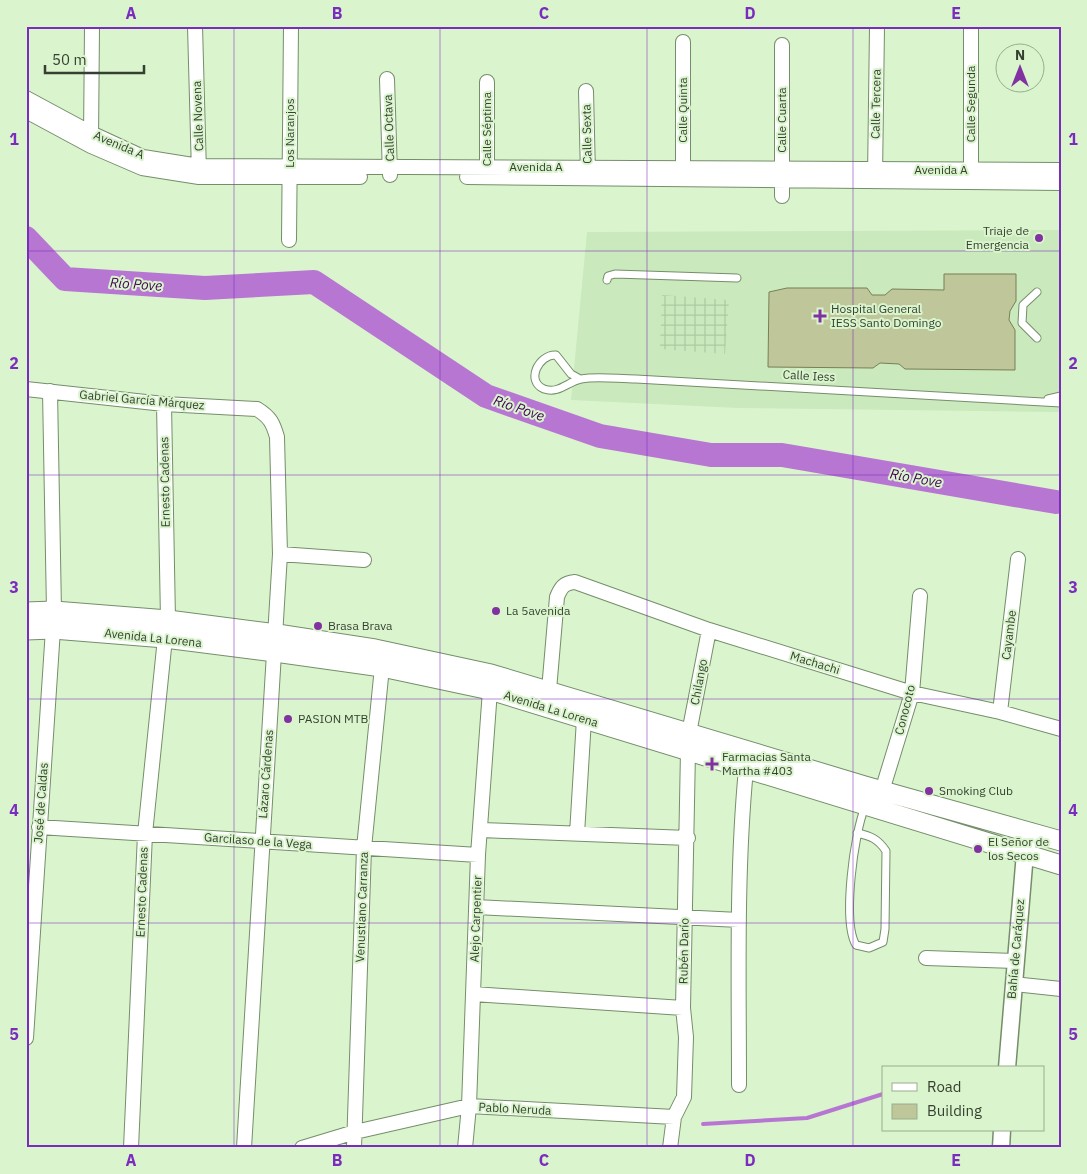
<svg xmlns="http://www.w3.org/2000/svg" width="1087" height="1174" viewBox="0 0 1087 1174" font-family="'IBM Plex Sans',sans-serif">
	<defs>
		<pattern id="industrial-grid" width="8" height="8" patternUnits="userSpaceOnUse" patternTransform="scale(1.25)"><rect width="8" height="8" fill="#cae9bc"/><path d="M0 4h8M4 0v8" fill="none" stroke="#aec9a2"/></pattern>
	</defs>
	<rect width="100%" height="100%" fill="#daf5cd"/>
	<path fill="#cae9bc" d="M1061,230V412L738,408L571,400L587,232Z"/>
	<path fill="url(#industrial-grid)" d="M662,295L729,300L725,354L660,349Z"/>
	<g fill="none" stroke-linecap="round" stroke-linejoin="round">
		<path stroke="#b876d3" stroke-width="4" d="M703,1124L807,1118L883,1094"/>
		<path stroke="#b876d3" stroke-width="24" d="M26,238L65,279L205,288L314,282L486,396L600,436L711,455H782L1056,502"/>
	</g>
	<path fill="#bec69a" stroke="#797f56" d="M944,274H1016V301L1010,311L1009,320L1015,330V370L905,369L899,364L880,363L873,368L768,367L769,292L787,288H867L872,295H885L892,289L944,290Z"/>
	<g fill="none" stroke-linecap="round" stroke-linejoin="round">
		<defs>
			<path id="service" d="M607,280L608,276L615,274L737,278
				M1037,338L1022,323L1023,305L1037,292
				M580,379L571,374L556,355C539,354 525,381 544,389C559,394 567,382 581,379C598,376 618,379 636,379L1061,403
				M1048,399L1061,396
				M857,833C871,836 878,839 886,851L885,929L883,942L869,948L856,945C842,922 854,833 865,807"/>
			<path id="minor" d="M195,26L199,173
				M971,26V178
				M683,42V178
				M782,45V196
				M387,79L390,175
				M487,82V176
				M586,91L588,175
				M26,98L91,133L143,157L199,166L1061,170
				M26,111L91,146L142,168L199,177H360
				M91,140L92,26
				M467,177L1061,183
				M875,178L877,26
				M289,240L291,26
				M26,389L164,404L257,409C270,417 273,423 277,437L280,554L244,1148
				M50,391L54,611
				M164,404L168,620
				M280,554L364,560
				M549,690L557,597C561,587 564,583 575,582L709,630L912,693L1000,712L1061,729
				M1000,712L1018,559
				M689,733L709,630
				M882,791L912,693L920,596
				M39,827L478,855
				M481,830L688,838
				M577,834L584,719
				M476,907L739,920
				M926,958L1015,961
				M1013,984L1061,989
				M473,994L683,1008
				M26,1038L53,629
				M739,1085C739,980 736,874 746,769
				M131,1148L145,834L165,638
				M302,1148L355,1132L469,1106L674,1117
				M354,1148L364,848L382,667
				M465,1148L469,1106L478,855L490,690
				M670,1148L674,1117L684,1097L686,1037L683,1008L688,751"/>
			<path id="tertiary" d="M1007,1068L1025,853L1031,832
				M1001,1148L1002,1130"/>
			<path id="secondary" d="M26,612L54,611L168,620L277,634L375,649L491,674L865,786L1061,841
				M26,630L53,629L165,638L275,652L382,667L490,690L1061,865"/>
		</defs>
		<use href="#service" stroke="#758e6a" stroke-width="9"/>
		<use href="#minor" stroke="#758e6a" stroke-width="16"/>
		<use href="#tertiary" stroke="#758e6a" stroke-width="19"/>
		<use href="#secondary" stroke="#758e6a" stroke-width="21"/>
		<use href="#service" stroke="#fff" stroke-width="7"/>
		<use href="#minor" stroke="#fff" stroke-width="14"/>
		<use href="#tertiary" stroke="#fff" stroke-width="16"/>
		<use href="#secondary" stroke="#fff" stroke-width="19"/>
	</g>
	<path fill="none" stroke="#7b2cbf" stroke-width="1" stroke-opacity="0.55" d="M234,26V1148M440,26V1148M647,26V1148M853,26V1148M26,251H1061M26,475H1061M26,699H1061M26,923H1061"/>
	<g fill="#8231a0" stroke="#daf5cd" stroke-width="2">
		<circle cx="1039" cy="238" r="5"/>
		<path d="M817.5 308.5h5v5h5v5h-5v5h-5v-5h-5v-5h5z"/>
		<circle cx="496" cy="611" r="5"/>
		<circle cx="318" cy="626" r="5"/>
		<circle cx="288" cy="719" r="5"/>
		<path d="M709.5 756.5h5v5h5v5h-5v5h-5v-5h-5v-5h5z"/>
		<circle cx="929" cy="791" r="5"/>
		<circle cx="978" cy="849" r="5"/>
	</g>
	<g text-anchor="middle" stroke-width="4" stroke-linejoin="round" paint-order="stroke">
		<g font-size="12" fill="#364030" stroke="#daf5cd">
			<text transform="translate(876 104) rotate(-89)" y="4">Calle Tercera</text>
			<text transform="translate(971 104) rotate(-90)" y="4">Calle Segunda</text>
			<text transform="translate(683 110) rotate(-90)" y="4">Calle Quinta</text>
			<text transform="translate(198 116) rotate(-92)" y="4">Calle Novena</text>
			<text transform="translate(782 120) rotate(-90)" y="4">Calle Cuarta</text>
			<text transform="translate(389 128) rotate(-92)" y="4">Calle Octava</text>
			<text transform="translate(487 129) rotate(-90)" y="4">Calle Séptima</text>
			<text transform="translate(290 133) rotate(-90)" y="4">Los Naranjos</text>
			<text transform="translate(587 134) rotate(-91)" y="4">Calle Sexta</text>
			<text transform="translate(119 145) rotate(23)" y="4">Avenida A</text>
			<text x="536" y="171">Avenida A</text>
			<text x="941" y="174">Avenida A</text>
			<text transform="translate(809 376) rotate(3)" y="4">Calle Iess</text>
			<text transform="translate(142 400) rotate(5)" y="4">Gabriel García Márquez</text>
			<text transform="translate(165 482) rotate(-91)" y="4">Ernesto Cadenas</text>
			<text transform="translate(1009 635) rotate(-83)" y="4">Cayambe</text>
			<text transform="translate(153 638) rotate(6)" y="4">Avenida La Lorena</text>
			<text transform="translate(815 663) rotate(17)" y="4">Machachi</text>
			<text transform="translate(699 682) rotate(-79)" y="4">Chilango</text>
			<text transform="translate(551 709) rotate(17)" y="4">Avenida La Lorena</text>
			<text transform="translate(905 710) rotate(-76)" y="4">Conocoto</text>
			<text transform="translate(266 774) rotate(-86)" y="4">Lázaro Cárdenas</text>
			<text transform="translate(41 803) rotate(-86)" y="4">José de Caldas</text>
			<text transform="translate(258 841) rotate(4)" y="4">Garcilaso de la Vega</text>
			<text transform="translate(142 892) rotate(-88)" y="4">Ernesto Cadenas</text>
			<text transform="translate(362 907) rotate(-88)" y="4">Venustiano Carranza</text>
			<text transform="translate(476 919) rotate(-88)" y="4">Alejo Carpentier</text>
			<text transform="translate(1016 949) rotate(-85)" y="4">Bahía de Caráquez</text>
			<text transform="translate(684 951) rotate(-89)" y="4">Rubén Darío</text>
			<text transform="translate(515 1109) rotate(3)" y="4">Pablo Neruda</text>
		</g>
		<g font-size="12" fill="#364030" stroke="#daf5cd" text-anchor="start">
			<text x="1029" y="235" text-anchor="end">Triaje de<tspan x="1029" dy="14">Emergencia</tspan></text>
			<text x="831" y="313">Hospital General<tspan x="831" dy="14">IESS Santo Domingo</tspan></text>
			<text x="506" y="615">La 5avenida</text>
			<text x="328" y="630">Brasa Brava</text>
			<text x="298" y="723">PASION MTB</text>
			<text x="722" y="761">Farmacias Santa<tspan x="722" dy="14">Martha #403</tspan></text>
			<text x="939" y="795">Smoking Club</text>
			<text x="988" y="846">El Señor de<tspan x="988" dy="14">los Secos</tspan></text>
		</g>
		<g font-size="14" font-style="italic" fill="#420057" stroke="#daf5cd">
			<text transform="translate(136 284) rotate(4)" y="5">Río Pove</text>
			<text transform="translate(519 408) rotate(19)" y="5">Río Pove</text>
			<text transform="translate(916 478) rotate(10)" y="5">Río Pove</text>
		</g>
	</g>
	<rect width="1087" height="1174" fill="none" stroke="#daf5cd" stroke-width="55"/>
	<rect x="882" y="1066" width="162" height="65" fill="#daf5cd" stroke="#98ad8e"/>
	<rect x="892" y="1083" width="25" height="8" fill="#ffffff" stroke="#98ad8e"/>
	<text x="927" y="1092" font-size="15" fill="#364030">Road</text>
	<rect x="892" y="1104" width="25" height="15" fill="#bec69a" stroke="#98ad8e"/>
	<text x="927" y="1116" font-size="15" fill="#364030">Building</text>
	<g transform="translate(1020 68)"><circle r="24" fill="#daf5cd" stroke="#98ad8e"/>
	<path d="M0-4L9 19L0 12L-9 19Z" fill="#8231a0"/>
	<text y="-8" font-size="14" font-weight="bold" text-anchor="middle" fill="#364030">N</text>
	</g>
	<path d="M45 65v8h99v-8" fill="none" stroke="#364030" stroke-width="2.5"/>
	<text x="52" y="65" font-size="15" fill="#364030" stroke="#daf5cd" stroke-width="4" paint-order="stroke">50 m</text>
	<rect x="28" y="28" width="1032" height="1118" fill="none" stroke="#7b2cbf" stroke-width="2"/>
	<g font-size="16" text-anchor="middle" font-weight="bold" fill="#7b2cbf">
		<text x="131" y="19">A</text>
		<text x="337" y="19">B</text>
		<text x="544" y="19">C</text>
		<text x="750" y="19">D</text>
		<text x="956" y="19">E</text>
		<text x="14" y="145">1</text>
		<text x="1073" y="145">1</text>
		<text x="14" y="369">2</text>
		<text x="1073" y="369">2</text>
		<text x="14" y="593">3</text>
		<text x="1073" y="593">3</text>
		<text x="14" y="816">4</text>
		<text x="1073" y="816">4</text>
		<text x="14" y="1040">5</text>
		<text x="1073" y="1040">5</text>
		<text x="131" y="1166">A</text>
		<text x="337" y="1166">B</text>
		<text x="544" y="1166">C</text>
		<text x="750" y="1166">D</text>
		<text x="956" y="1166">E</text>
	</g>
</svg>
